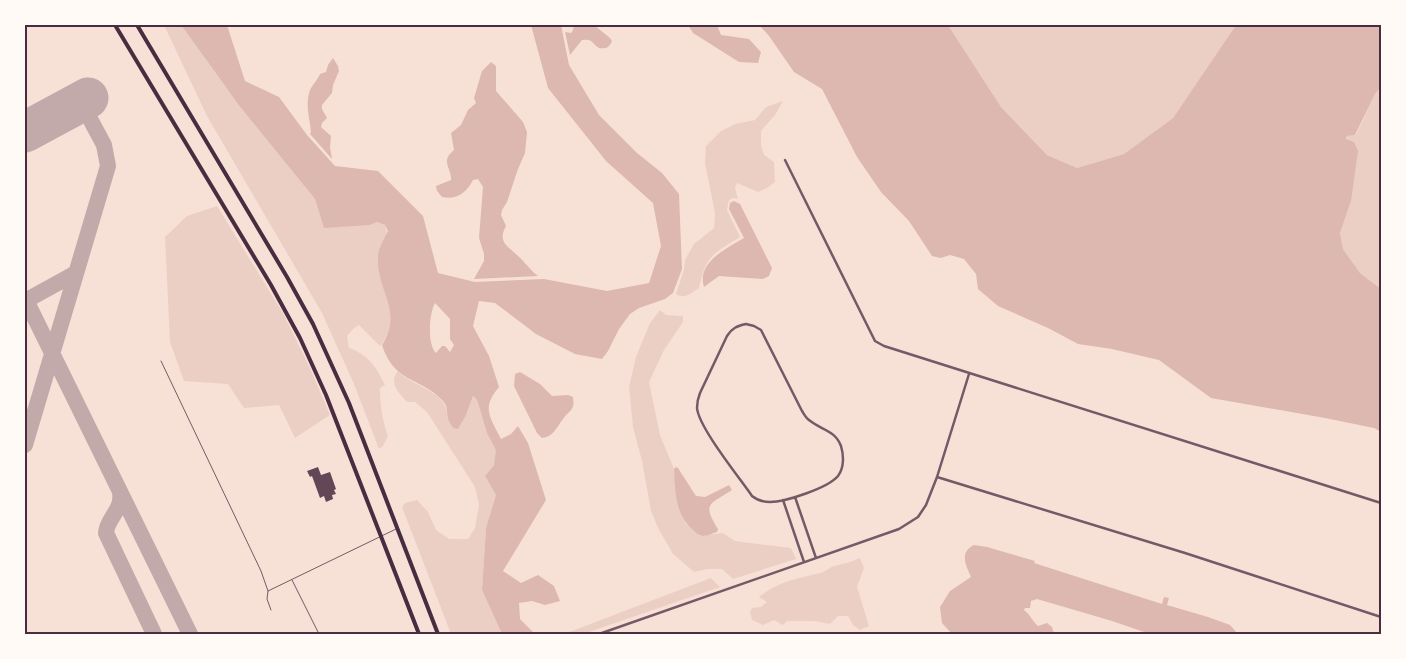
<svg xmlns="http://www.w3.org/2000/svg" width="1406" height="659" viewBox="0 0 1406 659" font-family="Commissioner,sans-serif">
	<rect width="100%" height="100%" fill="#f7e1d7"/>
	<path fill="#ebcfc5" d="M164,25H181L227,89L315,199L324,227L370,225L377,222L385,225C391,240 379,255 379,271C379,276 382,282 383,286C391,311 397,323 380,346L359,325L353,329L347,336L349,348C369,355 376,367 385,385L380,388C380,405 382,419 388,436L383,446L379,449L354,384L322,313L207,116Z
		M948,25H1236L1173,118L1124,154L1077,168L1047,155L1001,107Z
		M1381,87V289L1360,273L1343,249L1340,233L1351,201L1347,136L1356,135L1375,94Z
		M783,101L775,115L761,131V146L764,155L774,162L775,182L767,188L758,192L737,183L735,188L738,199L734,198L729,200L727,210L740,237C713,254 706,255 699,288C691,293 685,300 676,294L684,270L685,260L694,244L714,228L715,213L705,163L706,146L721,131L735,124L755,120L766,107Z
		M217,206L283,313L310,368L330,415L295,438L279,405L244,408L228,384L184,381L170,342L165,237L187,216Z
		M660,310L666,315L683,316V322L664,350L649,382L660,435L674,469L677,502L686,524L700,536L723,533L735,541L791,548L796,559L733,579L722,569H707L694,572L673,554L658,528L651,511L642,461L633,427L629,387L636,357L650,323Z
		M398,371C414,388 449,391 448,419L466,415L473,396L477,400L487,433L497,450L494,465L485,476L496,495L486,528L482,590L502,634H451L402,507L405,503L417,500L428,512L436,530L449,539H468L475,528L479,505L475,487L427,412L415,402H407C399,393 388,383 398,371Z
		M860,558L864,568L857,587L869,626L860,630L853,625L848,616H838L830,624L814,621H787L783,625L774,620L763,625L752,620L750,612L752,608L761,607L767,602L759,597C779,581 796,579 820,573C825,572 829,568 834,566C843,564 851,562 860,558Z
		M711,578L720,587L583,634H564Z"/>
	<path fill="#dcb8b0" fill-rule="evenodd" d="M181,25H227L245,81L279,97L307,135L335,166L378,171L423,216L438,273L475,282L544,279L607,291L649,283L661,246L653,203L606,161L548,88L531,25H561L569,65L599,115L637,153L662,173L679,194L682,269L673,293L665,299L639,308L630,314L619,329L608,351L602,359L575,354L536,334L495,303L479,301L473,326L489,356L499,387C481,408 490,417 501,439L511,434L518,426L528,443L546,500L503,571L521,583L538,575L554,586L560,601L545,605L532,601L519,603L520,619L535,634H502L482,590L486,528L496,495L485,476L494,465L496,450L487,433L477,400L473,396L466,415L458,429L453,428C452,425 448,421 448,418C446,410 449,407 442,400C420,377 394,383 382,345C404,310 376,291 378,257C378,249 384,239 388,231L385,225L377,222L370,225L324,228L315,199L238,104ZM435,303L450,319V339L454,345L450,352L445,346H442L436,353C427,344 429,314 435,303Z
		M574,25H594L610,38L612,41C609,48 606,49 599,48C590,43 595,39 582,40L570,55L565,32L571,33L573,30Z
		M688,25H717L721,35L749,39L761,52L758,63L739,62L693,33Z
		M759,25H948L1001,107L1047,155L1077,168L1124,154L1173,118L1236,25H1381V87L1375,94L1355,135L1347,136L1346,139L1354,142L1358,151L1351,201L1340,233L1343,249L1360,273L1381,289V432L1374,428L1325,418L1211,398L1159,360L1112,349L1078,344L1048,328L998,306L978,289L976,274L964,259L950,255L941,258L932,256L909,221L881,192L857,157L822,89L794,72L769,36Z
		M333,58L338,66L339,71L333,85L332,93L322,105V109L327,118L322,123L321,127L331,136L330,147L332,159L310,134L311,132C310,119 304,102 311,88C314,83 318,79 320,74L326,72L328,65Z
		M491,62L496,66V91L523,122L527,132L525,153L518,169L507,202L502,210L501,215L506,226C497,242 508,246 518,256C525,262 530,270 538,276L474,279L484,261V254L479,238L483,187L478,179L473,180C466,193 457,200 442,197L437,191L436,186L451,180C452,172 444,163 448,157C449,154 452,152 454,150L451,133L461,125L468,110L476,103L474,98L482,71Z
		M734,201L740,204L772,268L769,276L763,279L719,276L704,287C696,262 728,248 744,238L729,209L730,203Z
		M520,372L540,384L552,396L568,395L573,397C573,398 574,404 573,406C572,411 566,414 563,419C557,427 553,437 542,438L537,433L514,386L515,374Z
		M676,467L678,468L696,496L705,497L729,485L732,490C709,505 702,503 718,529L717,532C713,533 708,536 702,536C698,535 696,533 693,530C675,515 675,490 674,469Z
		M974,545L987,547L1035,561L1034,563L1162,604L1164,597L1169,598L1167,605L1208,617L1230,625L1238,634H1150L1112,621L1037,599L1031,601L1030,608H1025L1024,610C1030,614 1032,621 1038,626L1047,623L1052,627L1054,634H952L942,623L940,607L950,591L971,577C967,567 958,553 974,545Z"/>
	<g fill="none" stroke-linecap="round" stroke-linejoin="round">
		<path stroke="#c3aaaa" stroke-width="16" d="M25,298L190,634
			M25,301L76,273
			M25,445L108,166L104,145L81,102
			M120,492C123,511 107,517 106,533L154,634"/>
		<path stroke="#c3aaaa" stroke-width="41" d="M25,132L88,98"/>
	</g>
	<path fill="#644757" d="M318,467L321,475L330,472L336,489L334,490L336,494L332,495L333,499L326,502L324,496L320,498L312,476L310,477L307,471Z"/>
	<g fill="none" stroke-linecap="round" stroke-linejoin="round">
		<path stroke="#755966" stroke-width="1" d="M161,361L261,571L268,591
			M292,580L319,634
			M271,610L267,599L268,591L396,529"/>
		<path stroke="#755966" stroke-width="2.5" d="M785,160L875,341L884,346L1381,503
			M746,324L754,326L761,330L802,411C804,414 806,418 809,420C821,430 835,430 841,446C844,456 844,468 838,476C828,488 785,502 770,502C763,502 757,500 752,496C739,477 699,428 697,408C697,402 698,398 700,393L727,336C732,328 737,326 746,324Z
			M937,477L1185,553L1381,617
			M795,497L816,558
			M783,500L804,562
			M599,634L899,529L918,517L926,505L937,477L969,374"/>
		<path stroke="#4a2c40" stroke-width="4" d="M115,25L271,285L300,338L326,395L419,634
			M137,25L287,277L313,324L349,403L438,634"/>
	</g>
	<rect width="1406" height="659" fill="none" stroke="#fffaf5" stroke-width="52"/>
	<rect x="26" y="26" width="1354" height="607" fill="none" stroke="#4a2c40" stroke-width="2"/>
</svg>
